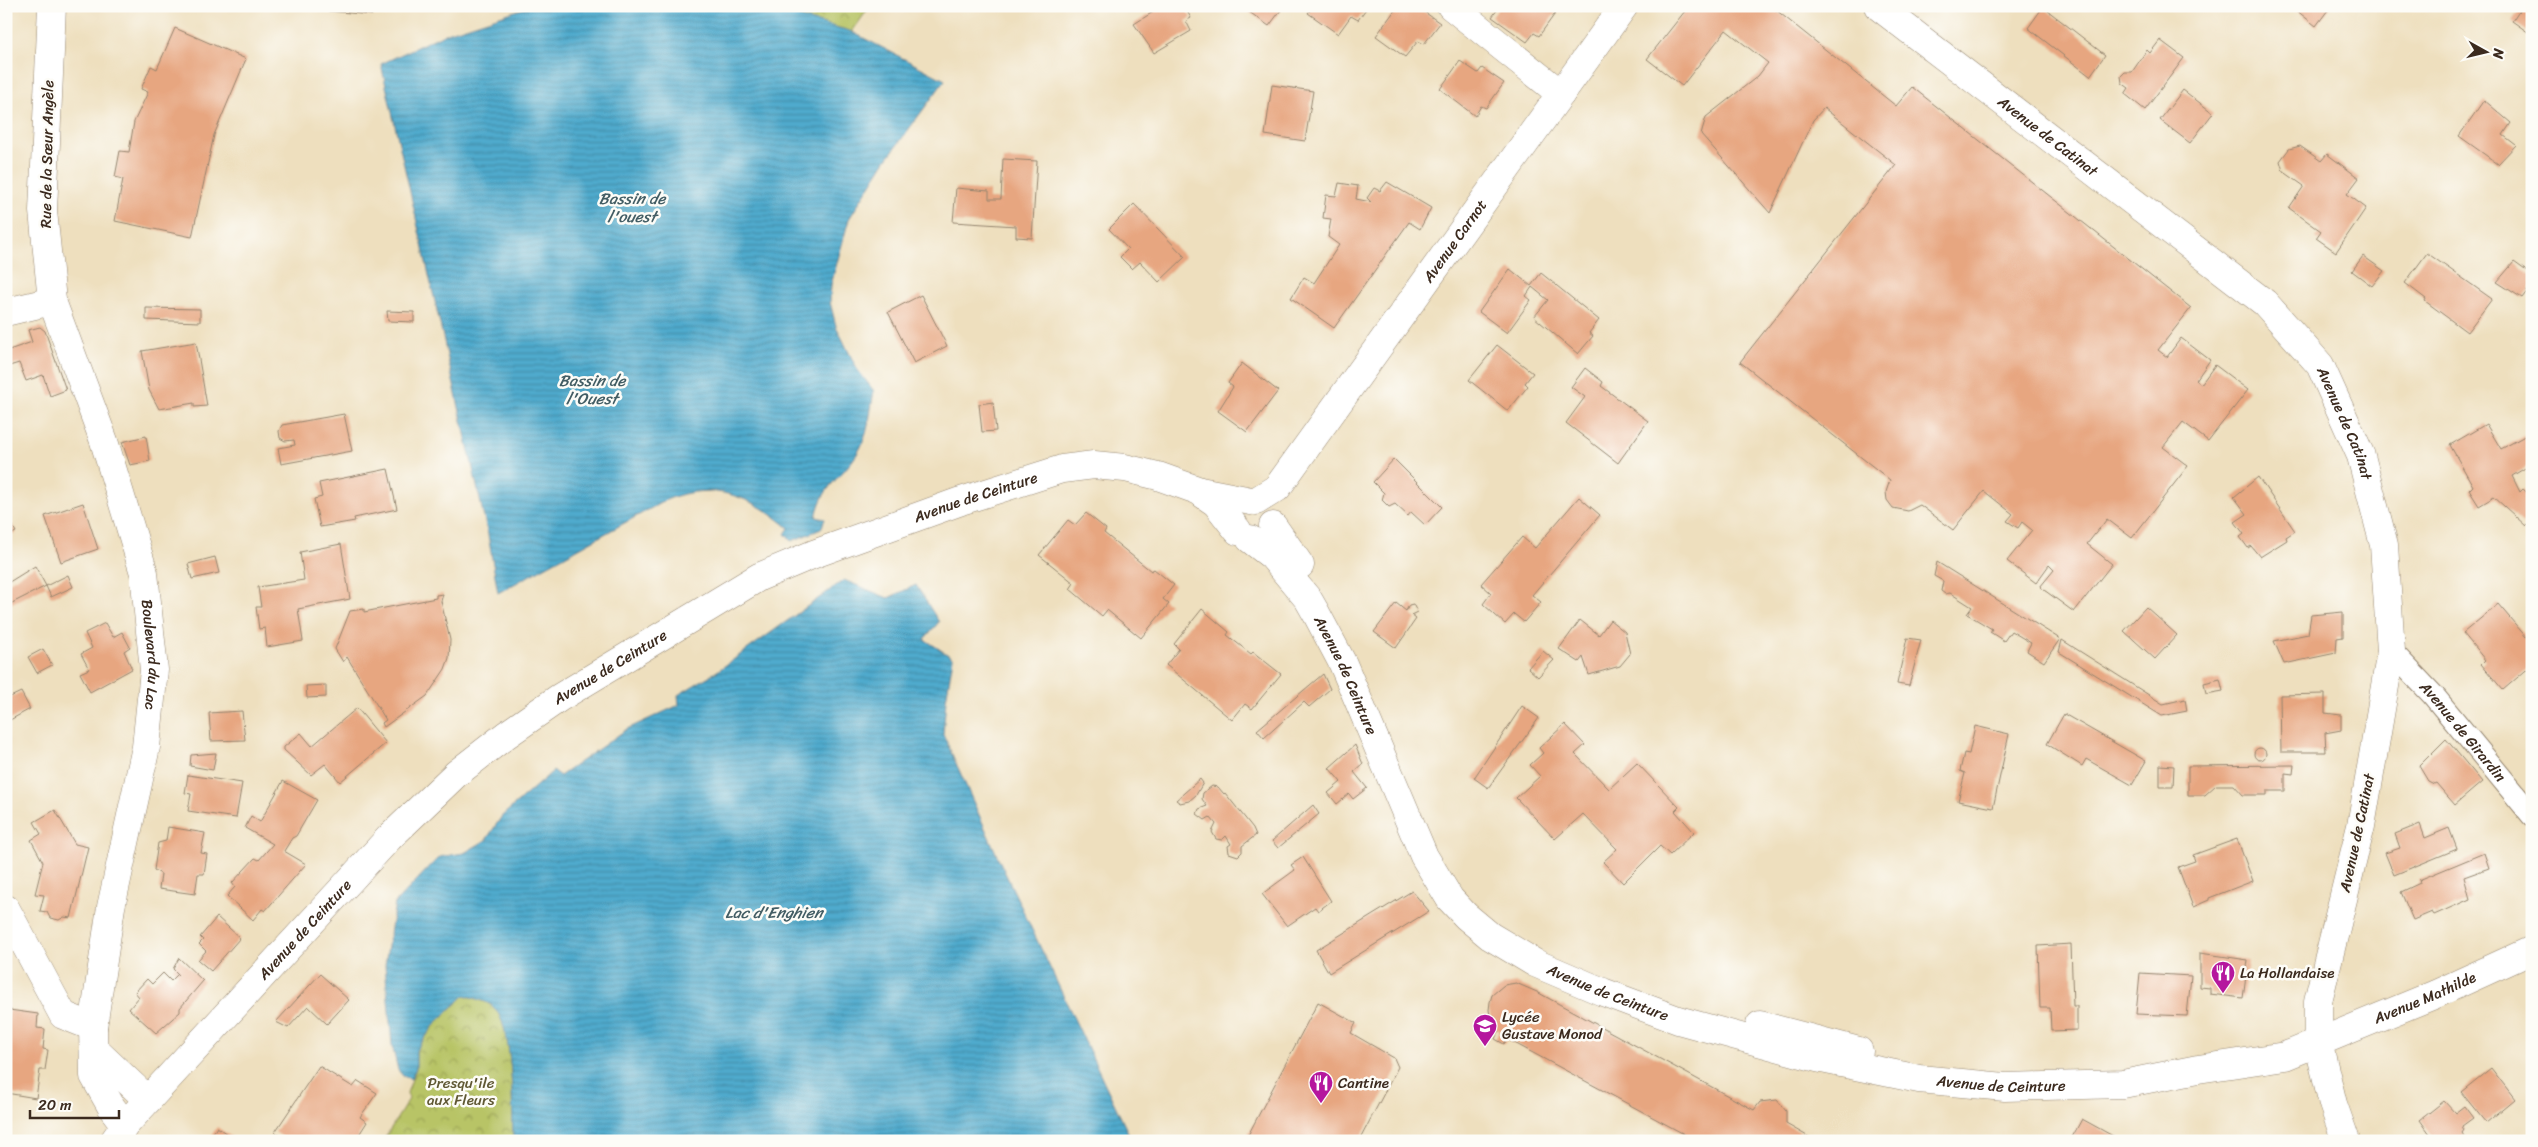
<svg xmlns="http://www.w3.org/2000/svg" width="2538" height="1147" viewBox="0 0 2538 1147" font-family="Sriracha,sans-serif">
	<defs>
		<pattern id="park-crowns" width="20" height="18" patternUnits="userSpaceOnUse" patternTransform="scale(1.25)"><rect width="20" height="18" fill="#b8c466"/><path d="M2 6a3 3 0 1 1 6 0M12 15a3 3 0 1 1 6 0" fill="none" stroke="#979f53"/></pattern>
		<pattern id="water-rules" width="6" height="5" patternUnits="userSpaceOnUse" patternTransform="scale(1.25)"><rect width="6" height="5" fill="#4faacd"/><path d="M0 2.5h6" fill="none" stroke="#438ba6"/></pattern>
	</defs>
	<rect width="100%" height="100%" fill="#fdfcf7"/>
	<filter id="ink" filterUnits="userSpaceOnUse"><feTurbulence type="fractalNoise" baseFrequency=".02" numOctaves="2"/><feDisplacementMap in="SourceGraphic" scale="10" xChannelSelector="R" yChannelSelector="G"/><feConvolveMatrix kernelMatrix="1 2 1 2 8 2 1 2 1" color-interpolation-filters="sRGB"/></filter>
	<filter id="wash" filterUnits="userSpaceOnUse"><feTurbulence type="fractalNoise" baseFrequency=".0096" numOctaves="4" result="noise"/><feDisplacementMap in="SourceGraphic" scale="20" xChannelSelector="R" yChannelSelector="G"/><feGaussianBlur stdDeviation="1.12" result="paint"/><feColorMatrix in="noise" values="0 0 0 0 0 0 0 0 0 0 0 0 0 0 0 0 0 1.4 0 .05"/><feComposite in="paint" operator="in"/></filter>
	<g filter="url(#wash)">
		<rect width="100%" height="100%" fill="#eedfbe"/>
		<path fill="url(#park-crowns)" stroke="#7a7742" d="M749,6H870L852,32L796,16Z
			M465,995C473,998 484,1000 491,1005C515,1020 512,1113 513,1141H383L409,1099L407,1093L416,1068V1050L436,1023Z"/>
		<path fill="url(#water-rules)" stroke="#456a76" d="M531,6H749L774,10L850,31L945,80L884,163L849,219L831,285L830,302L836,326L857,369L874,391C870,412 869,435 857,454C841,479 823,484 816,517L825,519L821,529L792,541L785,534L789,528C753,497 712,480 666,500L498,593L488,535L381,64L444,34Z
			M844,580L888,598L916,585L939,622L924,639L953,658L946,700L943,734L1001,864L1132,1141H513C512,1113 515,1021 491,1005C484,1000 473,998 465,995L436,1023L416,1050V1068L411,1079L403,1076L398,1070L392,1045L385,965L395,903L439,857L464,853L486,840L502,816L553,771L560,776L627,729L679,705L678,695L719,670Z"/>
		<g id="blocks">
			<path fill="#e7a680" d="M319,6H370L372,15L318,10Z
				M1150,6H1184L1191,18L1186,21L1191,31L1154,53L1134,24L1153,12Z
				M1247,6H1284L1269,26L1245,9Z
				M1313,6H1368L1358,20L1351,16L1338,34L1308,13Z
				M1398,6H1406L1411,10L1416,6L1440,23L1424,44L1418,41L1405,57L1376,36Z
				M1500,6H1551L1557,11L1539,36L1534,33L1527,42L1492,17Z
				M1689,6H1771L1896,106L1912,87L2191,308L2158,350L2167,357L2181,338L2210,360L2196,380L2201,384L2215,365L2248,390L2208,441L2183,422L2163,447L2188,466L2132,538L2107,519L2087,544L2112,564L2074,612L2040,587L2054,570L2049,565L2036,583L2007,561L2032,530L2022,522L2018,528L2007,521L2013,514L1984,491L1953,530L1920,505L1908,511L1893,508L1887,500L1886,492L1890,480L1740,362L1896,165L1824,108L1813,120L1770,213L1701,134L1706,117L1758,76L1768,63L1726,30L1682,86L1647,59Z
				M2291,6H2331L2316,26Z
				M2522,6L2532,9V35L2512,21Z
				M2043,7L2105,55L2090,76L2028,28Z
				M175,28L246,59L214,135L192,237L115,221L123,179L115,177L120,151L129,152L134,122L148,92L141,89L151,66L157,69Z
				M2160,40L2184,58L2145,110L2125,94L2129,88L2122,83L2121,76L2125,72H2132L2147,50L2150,53Z
				M1460,61L1478,73L1482,68L1504,83L1486,108L1481,106L1475,116L1440,89Z
				M1272,85L1313,91L1305,141L1265,135Z
				M2183,90L2213,113L2190,143L2160,120Z
				M2484,100L2511,123L2503,135L2516,145L2498,164L2459,136Z
				M2300,146L2321,161L2327,154L2359,178L2347,194L2366,208L2336,252L2316,238L2321,231L2289,208L2304,186L2283,171L2280,161L2289,149Z
				M1003,159L1037,161L1032,238L1016,237V226L953,222L956,188L989,191V199H1001Z
				M1387,182L1431,208L1420,229L1409,222L1334,328L1291,298L1304,277L1314,283L1339,245L1328,237L1331,219L1323,218L1326,195L1336,196L1339,183L1358,186L1356,199L1371,202L1367,198L1374,188L1380,191Z
				M1134,204L1185,257L1159,282L1140,262L1132,269L1120,257L1128,249L1109,229Z
				M2427,253L2492,299L2467,332L2425,301L2426,299L2405,283Z
				M2363,256L2384,271L2372,286L2352,271Z
				M2514,262L2532,275V285L2522,298L2497,282Z
				M1510,269L1531,286L1541,273L1599,320L1589,333L1593,336L1578,354L1534,317L1548,300L1532,287L1526,296L1531,300L1507,333L1479,312Z
				M921,295L947,346L914,363L888,312Z
				M146,308L200,309V322L146,320Z
				M387,311L414,312V322L388,321Z
				M40,327L45,331L66,390L50,396L43,375L26,381L19,363L6,367V351L32,342L28,330Z
				M196,342L207,406L194,407V403L159,409L149,390L142,351Z
				M1497,345L1533,373L1525,383L1528,386L1508,411L1469,380Z
				M1242,363L1278,391L1247,432L1218,411L1233,387L1228,383Z
				M1585,368L1603,382L1601,386L1648,421L1618,463L1566,423L1585,397L1571,387Z
				M993,402L996,431L982,432L979,404Z
				M344,414L352,451L281,464L278,448L295,445L294,440L285,441L280,438L279,431L282,425Z
				M2486,424L2501,449L2532,432V464L2512,476L2520,492L2523,489L2532,497V520L2526,526L2494,497L2479,506L2469,490L2473,486L2450,445Z
				M146,436L150,461L130,465L122,442Z
				M1394,459L1442,507L1425,525L1411,512L1408,516L1395,504L1389,507L1382,500L1384,493L1373,482Z
				M388,469L397,509L354,518L355,521L320,527L314,499L322,497L319,483Z
				M2258,477L2295,531L2286,537L2287,540L2260,557L2251,546L2248,548L2240,537L2244,534L2235,522L2247,514L2234,497Z
				M1579,497L1600,515L1532,595L1541,602L1524,622L1514,614L1505,624L1483,604L1491,593L1481,584L1522,537L1535,548Z
				M83,503L98,549L61,562L45,516Z
				M1086,513L1106,529L1104,533L1151,571L1154,569L1174,585L1163,599L1169,604L1141,638L1107,610L1102,616L1070,589L1074,583L1039,555L1068,520L1075,525Z
				M12,525L16,532L6,537V528Z
				M341,544L350,599L298,609L303,641L267,647L265,628L259,629L256,607H261L258,587L304,580L300,552Z
				M215,557L219,573L192,579L188,564Z
				M1937,562L2060,639L2044,662L2027,651L2031,643L2011,631L2004,641L1990,632L1992,629L1967,614L1972,607L1950,593L1945,594L1941,591L1943,581L1934,576Z
				M35,566L46,586L68,575L73,587L51,597L46,586L6,606V584Z
				M443,594L441,601L450,640L449,658L445,669L427,696L384,727L382,723L386,720L347,657L343,662L335,649L350,611L364,609V612L436,598V595Z
				M1396,603L1406,611L1409,605L1413,604L1417,612L1411,615L1416,619L1396,648L1374,632Z
				M2498,604L2532,644V665L2503,690L2481,664L2485,660L2463,633Z
				M2146,607L2177,635L2155,659L2124,631Z
				M1202,609L1229,632L1227,635L1251,654L1253,652L1281,674L1252,709L1245,704L1232,720L1166,665L1179,649L1174,644Z
				M2343,612V637L2337,638L2336,653L2284,664L2274,641L2308,634L2311,615Z
				M1580,620L1599,635L1610,620L1625,632L1630,654L1620,666L1589,675L1583,657L1579,662L1559,649Z
				M105,623L113,637L122,632L130,647L124,651L132,669L90,692L80,673L89,669L81,654L92,648L85,633Z
				M1907,638L1921,640L1909,686L1897,684Z
				M2062,640L2163,704L2185,699L2187,711L2162,716L2059,652Z
				M43,649L52,665L37,673L28,657Z
				M1543,651L1554,660L1538,677L1528,668Z
				M1323,674L1330,689L1309,707L1304,702L1264,738L1257,730Z
				M2220,679L2223,691L2206,694L2204,683Z
				M326,685V697L307,698L306,686Z
				M21,692L30,709L10,720L6,714V699Z
				M2325,694V713L2341,715V730L2325,733L2326,752H2281L2280,695Z
				M1522,706L1539,718L1488,788L1474,778Z
				M357,708L386,743L340,782L325,764L311,775L284,750V747L301,733L312,746Z
				M242,711L245,740L211,741L209,713Z
				M2064,714L2146,761L2132,785L2086,759L2082,766L2047,744Z
				M1565,724L1585,745L1575,754L1609,789L1637,763L1679,807L1675,811L1694,832L1670,855L1660,846L1623,883L1603,862L1617,849L1583,814L1555,839L1516,798L1540,776L1530,765L1543,753L1539,748Z
				M1975,726L2009,734L1993,808L1958,801L1965,773L1960,771L1964,753L1969,754Z
				M2446,739L2482,782L2455,805L2436,783L2434,784L2428,781L2419,766Z
				M1355,745L1363,764L1354,772L1367,788L1353,799L1349,794L1337,804L1328,793L1341,782L1329,768Z
				M2254 754a6 6 0 1 1 12 0a6 6 0 1 1-12 0Z
				M216,753L213,770L190,766L191,755Z
				M2160,765L2174,766L2173,787H2160Z
				M2294,765L2293,774L2285,773V791H2267V795H2243L2234,785H2216L2205,795H2188V766Z
				M188,775L242,783L236,818L188,811L191,794L185,793Z
				M1200,779L1203,783L1196,795L1189,801L1180,803L1176,800Z
				M283,781L317,800L296,836L292,838L284,851L306,864L265,911L262,909L253,920L227,896L235,887L232,883L243,871L255,858L259,860L273,844L245,828L251,816L260,822Z
				M1212,786L1218,787L1224,794L1225,793L1253,828L1256,835L1242,846V852L1238,856L1229,853L1228,846L1231,844L1226,836L1222,840L1216,839L1212,832L1216,824L1210,817L1205,820L1197,814L1199,809L1207,806L1202,799L1203,793Z
				M1313,805L1319,814L1278,848L1272,841Z
				M55,810L75,844L88,847L71,918L64,917L59,920L50,918L47,912L40,911L44,895L35,894L43,862L31,840L41,834L34,822Z
				M2420,824L2425,838L2449,828L2457,849L2394,875L2385,853L2400,848L2395,834Z
				M168,827L205,833L201,853L207,854L204,874H198L195,894L159,889L161,874L154,870L158,843L166,841Z
				M2237,839L2253,881L2209,898V900L2193,907L2178,867L2195,861L2193,855Z
				M2484,853L2489,868L2464,877L2470,899L2434,915L2432,912L2413,920L2401,892L2420,883L2419,880Z
				M1303,857L1331,901L1318,911L1315,907L1287,926L1262,894L1295,870L1291,865Z
				M1412,891L1429,911L1329,973L1316,950Z
				M217,917L240,938L211,971L198,960L206,951L199,944L203,940L200,937Z
				M2071,944L2073,1006H2077V1030L2051,1031L2050,1008H2040L2038,946Z
				M2200,953L2248,960L2243,998L2210,994V988L2200,987Z
				M179,958L203,981L180,1008V1012L156,1033L129,1009L139,997L135,992L147,979L152,984L163,973L171,981L178,974L173,969Z
				M2140,973L2191,976L2187,1016L2136,1014Z
				M320,974L349,1000L327,1024L308,1006L288,1028L276,1022Z
				M1516,983L1537,992L1754,1110L1760,1102L1777,1100L1786,1111V1124L1816,1141H1697L1507,1039L1504,1044L1495,1039L1499,1031L1492,1026L1489,1010L1490,1002L1492,995L1504,985Z
				M1318,1002L1356,1023L1351,1033L1394,1058L1398,1067L1359,1141H1245Z
				M9,1010L38,1014L37,1028L45,1029L43,1049L48,1050L45,1070H40L36,1098L6,1093V1029Z
				M319,1066L353,1087L358,1081L377,1093L360,1117L367,1122L355,1141H288L275,1132Z
				M2491,1068L2515,1099L2486,1123L2461,1092Z
				M2444,1101L2455,1113L2464,1106L2473,1118L2462,1126L2464,1130L2462,1133L2466,1139L2464,1141H2435L2420,1120Z
				M2082,1119L2122,1141H2070Z
				M217,1127L237,1141H208Z"/>
		</g>
	</g>
	<g filter="url(#ink)">
		<use href="#blocks" fill-opacity="0" stroke="#94846e" stroke-width="1"/>
		<g fill="none" stroke-linecap="round" stroke-linejoin="round">
			<defs>
				<g id="pedestrian">
					<path id="s1" d="M2391,651L2433,695L2532,815"/>
				</g>
				<g id="minor">
					<path id="s2" d="M52,6L43,211L52,301L104,441L144,573L154,670L146,747L111,907L93,1027L94,1076L112,1108L125,1125"/>
					<path d="M1451,6L1561,94"/>
					<path id="s3" d="M1878,6L2265,303L2320,365L2361,456L2384,545L2391,651L2361,826L2318,1001V1042"/>
					<path d="M6,312L52,301"/>
					<path id="s4" d="M1256,501L1277,488L1624,6"/>
					<path d="M6,909L63,1015L93,1027"/>
					<path d="M94,1049L148,1100"/>
				</g>
				<g id="tertiary">
					<path d="M1203,494L1216,503L1238,531"/>
					<path d="M1273,526L1300,565"/>
					<path id="s5" d="M1250,539L1272,556L1308,599L1316,613L1343,664L1424,856L1450,899L1466,916L1490,936L1535,963L1603,992L1678,1020L1817,1058L1919,1079L2005,1087L2123,1084L2198,1069L2285,1056L2436,994L2532,950"/>
					<path d="M1760,1025L1859,1051"/>
					<path d="M2318,1042L2333,1104L2346,1141"/>
					<path id="s6" d="M114,1141L125,1125L389,838L456,774L506,735L559,698L759,577L814,554L961,501L1062,469L1094,465L1125,468L1158,476L1200,491L1251,501"/>
				</g>
			</defs>
			<use href="#pedestrian" stroke="#94846e" stroke-width="24"/>
			<use href="#minor" stroke="#94846e" stroke-width="29"/>
			<use href="#tertiary" stroke="#94846e" stroke-width="29"/>
			<use href="#pedestrian" stroke="#fff" stroke-width="22"/>
			<use href="#minor" stroke="#fff" stroke-width="28"/>
			<use href="#tertiary" stroke="#fff" stroke-width="28"/>
		</g>
	</g>
	<defs>
		<symbol id="restaurant-pin" viewBox="-11 -11 22 30"><path d="M0 17L-7.5 6A9.5 9.5 0 1 1 7.5 6Z" fill="#b5179e" stroke="#fdfcf7"/><path d="M-5-6h1v4h1v-4h1v4h1v-4h1v5L-1.5 .5V6h-2V.5L-5-1ZM5-6V6H3V1.5H1.5Q1.5-4 5-6Z" fill="#fff"/></symbol>
		<symbol id="school-pin" viewBox="-11 -11 22 30"><path d="M0 17L-7.5 6A9.5 9.5 0 1 1 7.5 6Z" fill="#b5179e" stroke="#fdfcf7"/><path d="M0-5L7-2L0 1L-7-2ZM-4 1L0 2.5L4 1V4Q0 6-4 4Z" fill="#fff"/></symbol>
	</defs>
	<g fill-rule="evenodd">
		<use href="#restaurant-pin" x="2209" y="959" width="28" height="38"/>
		<use href="#school-pin" x="1471" y="1012" width="28" height="38"/>
		<use href="#restaurant-pin" x="1307" y="1069" width="28" height="38"/>
	</g>
	<g text-anchor="middle" stroke-width="5" stroke-linejoin="round" paint-order="stroke">
		<g font-size="15" fill="#3b2a1e" stroke="#fdfcf7">
			<text dy="5" stroke="none"><textPath href="#s3" startOffset="214">Avenue de Catinat</textPath></text>
			<text transform="translate(47 154) rotate(-89)" y="5">Rue de la Sœur Angèle</text>
			<text dy="5" stroke="none"><textPath href="#s4" startOffset="329">Avenue Carnot</textPath></text>
			<text dy="5" stroke="none"><textPath href="#s3" startOffset="634">Avenue de Catinat</textPath></text>
			<text dy="5" stroke="none"><textPath href="#s6" startOffset="1095">Avenue de Ceinture</textPath></text>
			<text dy="5" stroke="none"><textPath href="#s2" startOffset="665">Boulevard du Lac</textPath></text>
			<text dy="5" stroke="none"><textPath href="#s6" startOffset="690">Avenue de Ceinture</textPath></text>
			<text dy="5" stroke="none"><textPath href="#s5" startOffset="169">Avenue de Ceinture</textPath></text>
			<text dy="5" stroke="none"><textPath href="#s1" startOffset="108">Avenue de Girardin</textPath></text>
			<text transform="translate(2357 833) rotate(-78)" y="5">Avenue de Catinat</text>
			<text dy="5" stroke="none"><textPath href="#s6" startOffset="285">Avenue de Ceinture</textPath></text>
			<text dy="5" stroke="none"><textPath href="#s5" startOffset="602">Avenue de Ceinture</textPath></text>
			<text dy="5" stroke="none"><textPath href="#s5" startOffset="1446">Avenue Mathilde</textPath></text>
			<text dy="5" stroke="none"><textPath href="#s5" startOffset="1008">Avenue de Ceinture</textPath></text>
		</g>
		<g font-size="15" fill="#3b2a1e" stroke="#fdfcf7" text-anchor="start">
			<text x="2240" y="978">La Hollandaise</text>
			<text x="1502" y="1022">Lycée<tspan x="1502" dy="17">Gustave Monod</tspan></text>
			<text x="1338" y="1088">Cantine</text>
		</g>
		<g font-size="15" fill="#605834" stroke="#fdfcf7">
			<text x="461" y="1088">Presqu'ile<tspan x="461" dy="17">aux Fleurs</tspan></text>
		</g>
		<g font-size="16" font-style="italic" fill="#435d64" stroke="#fdfcf7">
			<text x="632" y="204">Bassin de<tspan x="632" dy="18">l'ouest</tspan></text>
			<text x="592" y="386">Bassin de<tspan x="592" dy="18">l'Ouest</tspan></text>
			<text x="774" y="918">Lac d'Enghien</text>
		</g>
	</g>
	<rect width="2538" height="1147" fill="none" stroke="#fdfcf7" stroke-width="25"/>
	<g transform="translate(2486 52) rotate(98)" stroke="#fdfcf7" stroke-width="4" paint-order="stroke">
	<path d="M0-4L9 19L0 12L-9 19Z" fill="#3b2a1e"/>
	<text y="-8" font-size="14" font-weight="bold" text-anchor="middle" fill="#3b2a1e">N</text>
	</g>
	<path d="M30 1110v8h89v-8" fill="none" stroke="#3b2a1e" stroke-width="2.5"/>
	<text x="38" y="1110" font-size="15" fill="#3b2a1e" stroke="#fdfcf7" stroke-width="4" paint-order="stroke">20 m</text>
</svg>
